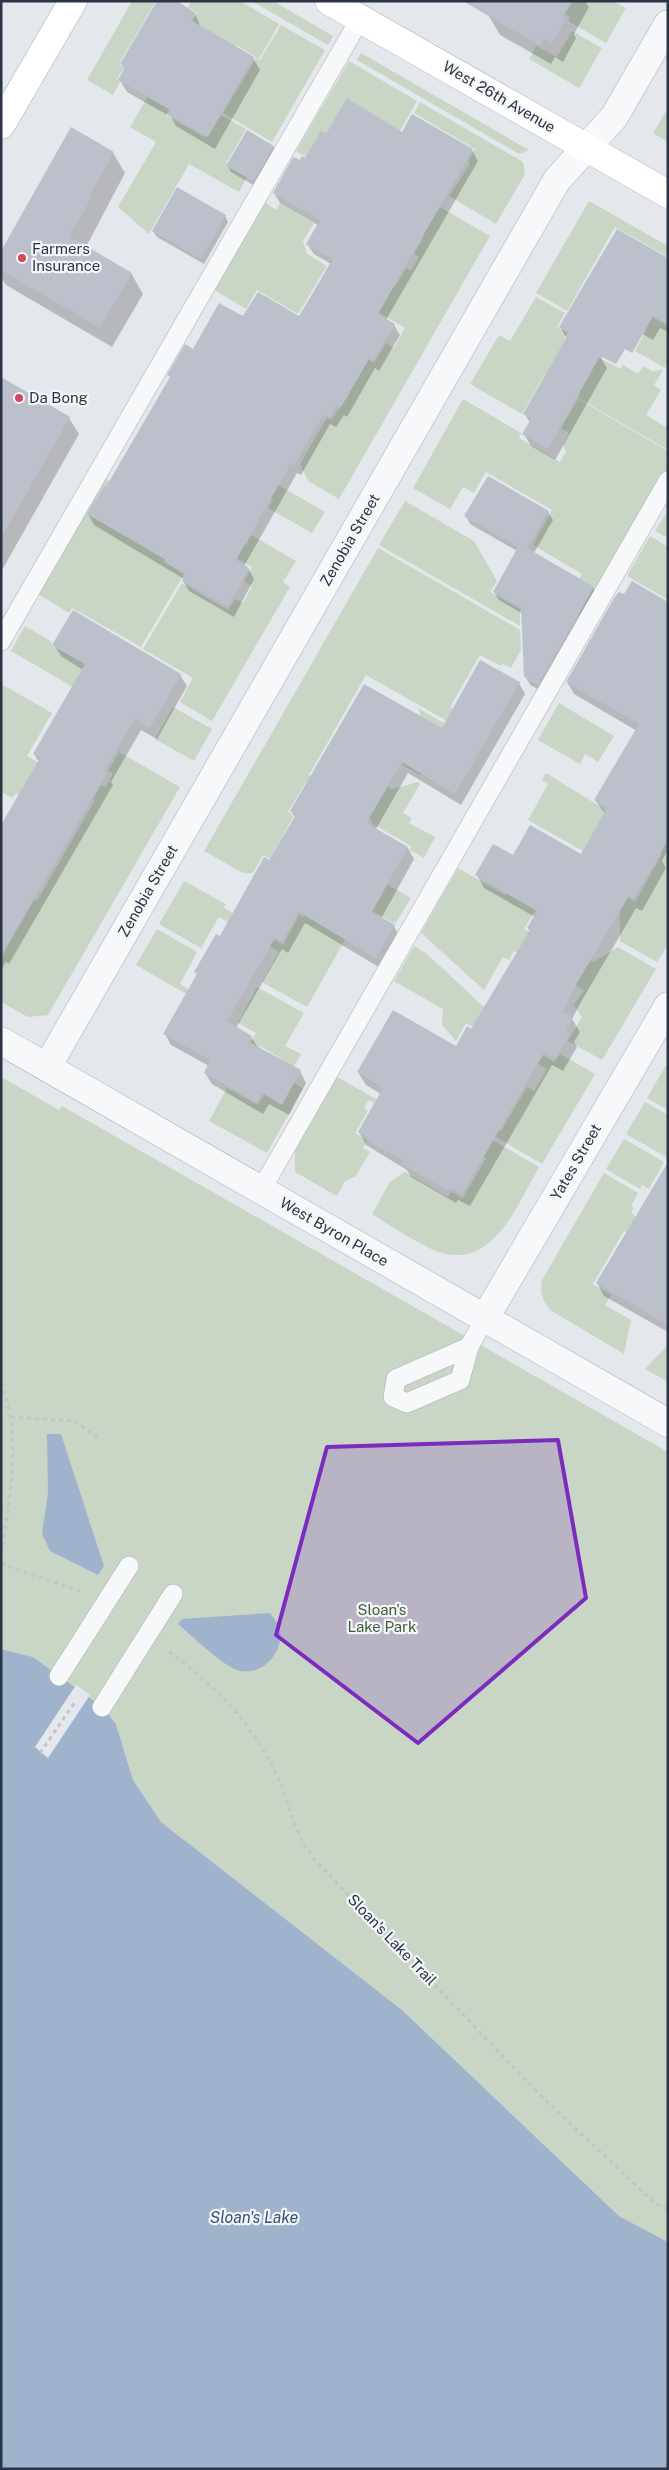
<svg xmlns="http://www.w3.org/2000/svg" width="669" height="2470" viewBox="0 0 669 2470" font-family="'Public Sans',sans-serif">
	<rect width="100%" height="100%" fill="#e4e7ec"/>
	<path fill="#c9d6c5" d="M132,1H156L119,64L124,68L117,79L120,82L113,95L87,80Z
		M191,1H240L279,24L259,59L236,45L234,49L192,22L197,13L188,7Z
		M252,1H273L333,36L328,45Z
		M573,1H613L626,8L606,43L568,21L570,17L565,14Z
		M281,25L325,50L272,142L223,113L256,58L260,60Z
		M572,31L602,48L579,88L529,59L536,46L557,57Z
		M361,53L529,150L519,154L357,60Z
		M349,61L417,101L389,150L336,174L296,151Z
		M153,87L177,95L166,115L204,137L215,117L219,119L221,115L246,129L226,164L247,177L239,192L189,164L149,234L118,207L156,142L130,127Z
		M420,102L523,162L525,174L496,224L449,196L470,164L468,162L475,149L414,113Z
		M668,108V142L653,133Z
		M589,201L668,246V257L615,227L567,311L536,293Z
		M264,202L276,210L280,203L314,223L303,241L307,254L327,266L298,314L257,290L246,309L213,289Z
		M431,202L490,236L339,499L308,481L300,464L327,418L331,420L349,395L313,328L374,363L386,343L394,348L405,328L321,279L331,261L383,291L395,287L406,268L411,271L419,257L414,254L424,236L375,208Z
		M587,280L668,326V364L665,368L635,351L646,330L587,295L584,299L577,296Z
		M536,297L565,313L557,327L567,333L564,338L620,369L623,365L638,374L643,366L652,371L663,370L654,385L661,390L646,415L665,427L668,423V450L578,398L580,394L545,374L522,414L470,384L499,335L510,341Z
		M463,399L521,433L519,438L560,462L566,452L563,444L569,433L561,428L578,399L668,451V469L583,616L564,606L582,574L533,545L552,510L486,472L474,493L463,487L450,509L413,488Z
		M101,476L195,531L178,538L164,562L184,574L141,647L72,608L69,613L33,591Z
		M266,478L325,512L312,533L268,508L273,499L259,491Z
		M405,501L474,541L497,581L490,592L520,609V626L379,545Z
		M668,510V538L655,531Z
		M251,535L296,561L283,582L290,587L212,721L180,702L193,678L143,649L182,583L228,610L235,599L243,603L252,587L244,581L252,567L231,555L239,541L246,545Z
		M650,536L668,547V600L627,576Z
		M378,548L520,630L521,650L511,668L503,664L501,666L480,655L450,707L491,731L484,742L366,675L309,775L354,802L369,776L392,789L418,782L420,784L403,813L412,818L409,823L435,837L424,858L410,850L411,846L371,823L372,820L306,782L288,812L294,815L284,834L344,860L411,898L395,924C352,899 307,879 263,855L253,873H243L204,851Z
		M25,626L52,642L51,645L88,666L95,700L11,651Z
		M1,684L52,713L27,756L44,766L25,799L16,793L13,798L1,792Z
		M559,703L614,736L598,762L585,754L580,764L538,740Z
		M173,707L212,729L194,761L155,739Z
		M418,708L447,725L420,775L402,765L424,725Z
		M119,752L180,787L48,1015L28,1017L1,1002V958L34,900L37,901L95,800L93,799L101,785L106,787L113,774L108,771Z
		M546,773L604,809L603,812L612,818L590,855L528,820L548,784L542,780Z
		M668,826V945L657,962L620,941V913L576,889L629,898L635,902L662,854L656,851Z
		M458,868L505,895L554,880L524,929L549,943L537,963L514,951L509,960L503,957L484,990L421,933Z
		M184,881L226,904L224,908L244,919L243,922L283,945L299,915L303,917L309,907L353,926L307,1007L262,982L279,952L219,917L201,948L159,924Z
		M157,929L197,952L180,984L204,999L202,1003L136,965Z
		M555,940L593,962L618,947L656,969L602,1060L568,1041L582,1017L574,1005L584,990L540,964Z
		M414,946L427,954L499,1021L509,1048L466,1023L456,1041L442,1025L443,1009L394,981Z
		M257,987L304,1013L285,1046L301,1054L291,1072L277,1069L282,1059L260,1046L254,1056L245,1052L256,1033L238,1023Z
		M516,1039L554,1062L560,1054L595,1074L542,1164L459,1115L463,1108L501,1131L527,1087L534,1091L547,1069L511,1048Z
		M666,1065L668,1067V1110L647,1098Z
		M276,1073L303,1088L267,1153L209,1121L227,1088L258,1105Z
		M1,1077L59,1110L62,1106L668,1452V2242L619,2216L402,2010L161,1822L133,1780L116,1724L33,1657L1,1649Z
		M337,1077L386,1105L384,1109L369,1100L364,1108L368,1111L355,1133L367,1141L363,1148L370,1152L356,1176L345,1181L337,1196L295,1172V1151Z
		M645,1102L668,1115V1158L626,1134Z
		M444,1112L539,1167C516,1207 491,1276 431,1249C411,1239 391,1226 372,1214L390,1182L405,1172L448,1197L451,1192L463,1198L486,1158L440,1132Z
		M624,1139L664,1162L649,1189L642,1185L640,1189L606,1169Z
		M604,1173L638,1193L631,1206L634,1208L631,1212L635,1216L668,1235L629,1233L624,1231L593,1284L611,1295L605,1305L631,1320L624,1354L550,1310C542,1300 540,1292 542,1280Z
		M668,1345V1382L645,1369Z"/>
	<path fill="#9fb4cc" d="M47,1434H61L104,1566L98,1575L50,1551L42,1534L48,1492Z
		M270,1613C274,1618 279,1624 280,1630C284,1653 261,1678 237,1670C222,1665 191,1635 178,1624L182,1619Z
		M1,1649L33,1657L102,1707L116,1724L133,1780L161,1822L402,2010L619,2216L668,2242V2469H1Z"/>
	<path fill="#e4e7ec" d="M76,1685L90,1695L48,1758L35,1747Z"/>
	<path fill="#0003" d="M498,1H585L589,7L574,34L576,38L563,62L555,57L551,64L500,35L489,16Z
		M195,14L201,27L253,58L260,70L215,149L176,126L171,117L127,92L120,80L125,70L122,64Z
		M413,116L472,150L478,161L386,320L394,325L400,335L379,371L375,368L347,417L344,415L336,427L330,424L301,475L297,473L244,566L248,568L254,579L234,617L189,591L183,581L184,579L94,525L88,514L107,489L193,350L244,318L300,317L331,264L314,254L307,244L318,225L280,203L274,193L327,136L402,134Z
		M273,146L277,152L257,187L231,172L228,166Z
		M113,153L125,173L86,247L131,273L143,294L112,347L6,285L1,277V253Z
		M225,216L228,222L204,264L157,237L153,231Z
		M668,260V332L660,328L653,340L623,323L601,358L607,368L555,460L531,446L524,434L530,423L525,414L567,339L560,327Z
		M1,395L69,418L79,434L1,572Z
		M548,512L553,520L534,553L593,588L598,596L543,692L530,685L525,676L523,614L499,600L494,592L517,551L470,524L466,516Z
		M668,603V850L662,861L666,868L642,911L636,908L581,1002L572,1019L580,1032L574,1042L577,1047L563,1071L552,1065L470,1206L458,1200L456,1203L411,1177L407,1170L366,1145L359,1132L381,1094L366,1085L358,1072L456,1048L472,1031L530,932L528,928L535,917L484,888L477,875L513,857L581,856L605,814L595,800L637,731L574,694L567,682Z
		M54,645L180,675L187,686L157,739L141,730L111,782L113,785L9,964L6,962L1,970V828L39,762L34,754L83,670L61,656Z
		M519,683L525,694L461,805L408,773L376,829L408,848L414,859L381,919L394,926L400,938L382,969L305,923L288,953L282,949L236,1028L251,1037L258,1048L300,1071L306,1083L289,1115L269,1104L263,1114L212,1084L205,1073L209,1066L171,1045L165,1034L198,975L196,972L221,938L296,818L291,811L442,729Z
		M668,1163V1332L604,1296L597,1283Z"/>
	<path fill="#bbc0ca" d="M157,1H177L196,13L191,20L254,57L208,137L167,114L170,110L118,80L125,67L120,64Z
		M463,1H571L562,16L566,18L552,43L544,39L540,46Z
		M347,98L402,132L412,114L473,149L378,314L395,324L373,361L369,359L341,407L337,405L330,418L324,414L294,465L291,463L236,560L249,568L228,607L182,581L186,574L165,562L166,560L87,514L104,486L106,487L170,377L167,375L185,344L193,349L219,303L243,316L258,292L299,316L333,259L306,244L320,220L273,193L293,157L300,160L302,156L305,158L321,131L326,134Z
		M71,127L114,152L89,196L92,197L69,236L132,273L100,328L1,270V251Z
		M247,130L274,146L253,181L226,166Z
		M177,187L226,215L201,259L152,231Z
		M617,229L668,258V325L653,316L632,353L625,349L616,364L600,356L548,449L522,434L531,419L523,414L567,337L568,332L559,327Z
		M1,377L70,417L1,538Z
		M488,476L549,511L527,548L594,587L538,685L524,677L521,608L493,592L518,547L464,516Z
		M632,581L668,602V840L634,899L629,896L574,988L563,1012L573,1018L566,1031L570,1033L555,1059L544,1053L462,1194L450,1188L448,1191L402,1164L404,1161L371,1143L372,1141L358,1132L383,1088L357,1072L393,1010L456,1046L467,1026L471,1029L530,930L527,928L537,911L475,875L493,844L513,855L530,825L581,854L607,808L594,800L639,724L566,682L614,598L619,592L624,594Z
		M73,610L181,674L150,728L135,719L104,771L107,773L1,955V825L40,758L33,754L85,664L52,645Z
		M480,660L520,682L455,794L402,762L368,820V824L408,847L372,912L395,925L376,958L299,912L282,942L275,938L227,1021L252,1036L249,1042L301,1070L282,1105L262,1093L257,1103L204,1073L210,1060L163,1034L197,974L194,972L216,934L220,936L264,857L270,860L296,814L290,811L364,684L442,728Z
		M668,1162V1325L596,1283Z"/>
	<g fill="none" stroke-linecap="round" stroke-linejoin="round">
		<defs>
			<path id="lane" d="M1,641L360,19
				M261,1190L668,481
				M469,1347L396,1379L393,1397L407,1403L460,1380L469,1347L485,1318
				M59,1676L129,1566
				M102,1707L173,1594"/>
			<path id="street" d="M1,1041L668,1423
				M47,1067L557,180L614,117L668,24
				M485,1318L668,1006"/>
			<path id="secondary" d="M329,1L668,194"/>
			<path id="primary" d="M1,125L73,1"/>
		</defs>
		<use href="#lane" stroke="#a9aeb7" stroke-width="20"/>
		<use href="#street" stroke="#a9aeb7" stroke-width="29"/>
		<use href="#secondary" stroke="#a9aeb7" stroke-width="29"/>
		<use href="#primary" stroke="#a3abb8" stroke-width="29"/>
		<path stroke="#c2c5cb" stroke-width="3" stroke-dasharray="4 4" stroke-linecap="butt" d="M1,1383C23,1439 9,1501 1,1558
			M11,1417L75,1421L97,1437
			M1,1564L80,1591
			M169,1652C218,1687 255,1727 280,1782C287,1798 290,1816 298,1832C302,1842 308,1850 314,1859L542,2097L655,2203L668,2210
			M40,1753L75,1702"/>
		<use href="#lane" stroke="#f7f8fa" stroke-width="19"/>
		<use href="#street" stroke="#f7f8fa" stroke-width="28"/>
		<use href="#secondary" stroke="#fff" stroke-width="28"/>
		<use href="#primary" stroke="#fff" stroke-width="28"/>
	</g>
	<path fill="#7b2cbf" fill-opacity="0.2" stroke="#7b2cbf" stroke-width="4" stroke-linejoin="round" d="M558,1440L586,1598L418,1743L276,1635L327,1447Z"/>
	<g fill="#d1495b" stroke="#f4f6f9" stroke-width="2">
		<circle cx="22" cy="258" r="5"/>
		<circle cx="19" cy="398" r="5"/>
	</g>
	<g text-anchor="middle" stroke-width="4.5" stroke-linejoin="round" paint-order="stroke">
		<g font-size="15" fill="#2b3445" stroke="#f4f6f9">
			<text transform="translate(499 97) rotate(30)" y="5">West 26th Avenue</text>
			<text transform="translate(350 540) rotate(-60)" y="5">Zenobia Street</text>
			<text transform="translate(148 891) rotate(-60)" y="5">Zenobia Street</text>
			<text transform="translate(576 1162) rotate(-60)" y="5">Yates Street</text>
			<text transform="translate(334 1232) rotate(30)" y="5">West Byron Place</text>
			<text transform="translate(392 1940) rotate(46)" y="5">Sloan's Lake Trail</text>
		</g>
		<g font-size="15" fill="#2b3445" stroke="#f4f6f9" text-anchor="start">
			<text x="32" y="254">Farmers<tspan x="32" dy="17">Insurance</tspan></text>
			<text x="29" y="403">Da Bong</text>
		</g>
		<g font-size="15" fill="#3f6138" stroke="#f4f6f9">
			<text x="382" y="1615">Sloan's<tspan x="382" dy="17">Lake Park</tspan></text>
		</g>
		<g font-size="16" font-style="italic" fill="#34527a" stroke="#f4f6f9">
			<text x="254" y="2223">Sloan's Lake</text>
		</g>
	</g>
	<rect width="669" height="2470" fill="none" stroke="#2b3445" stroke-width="5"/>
</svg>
